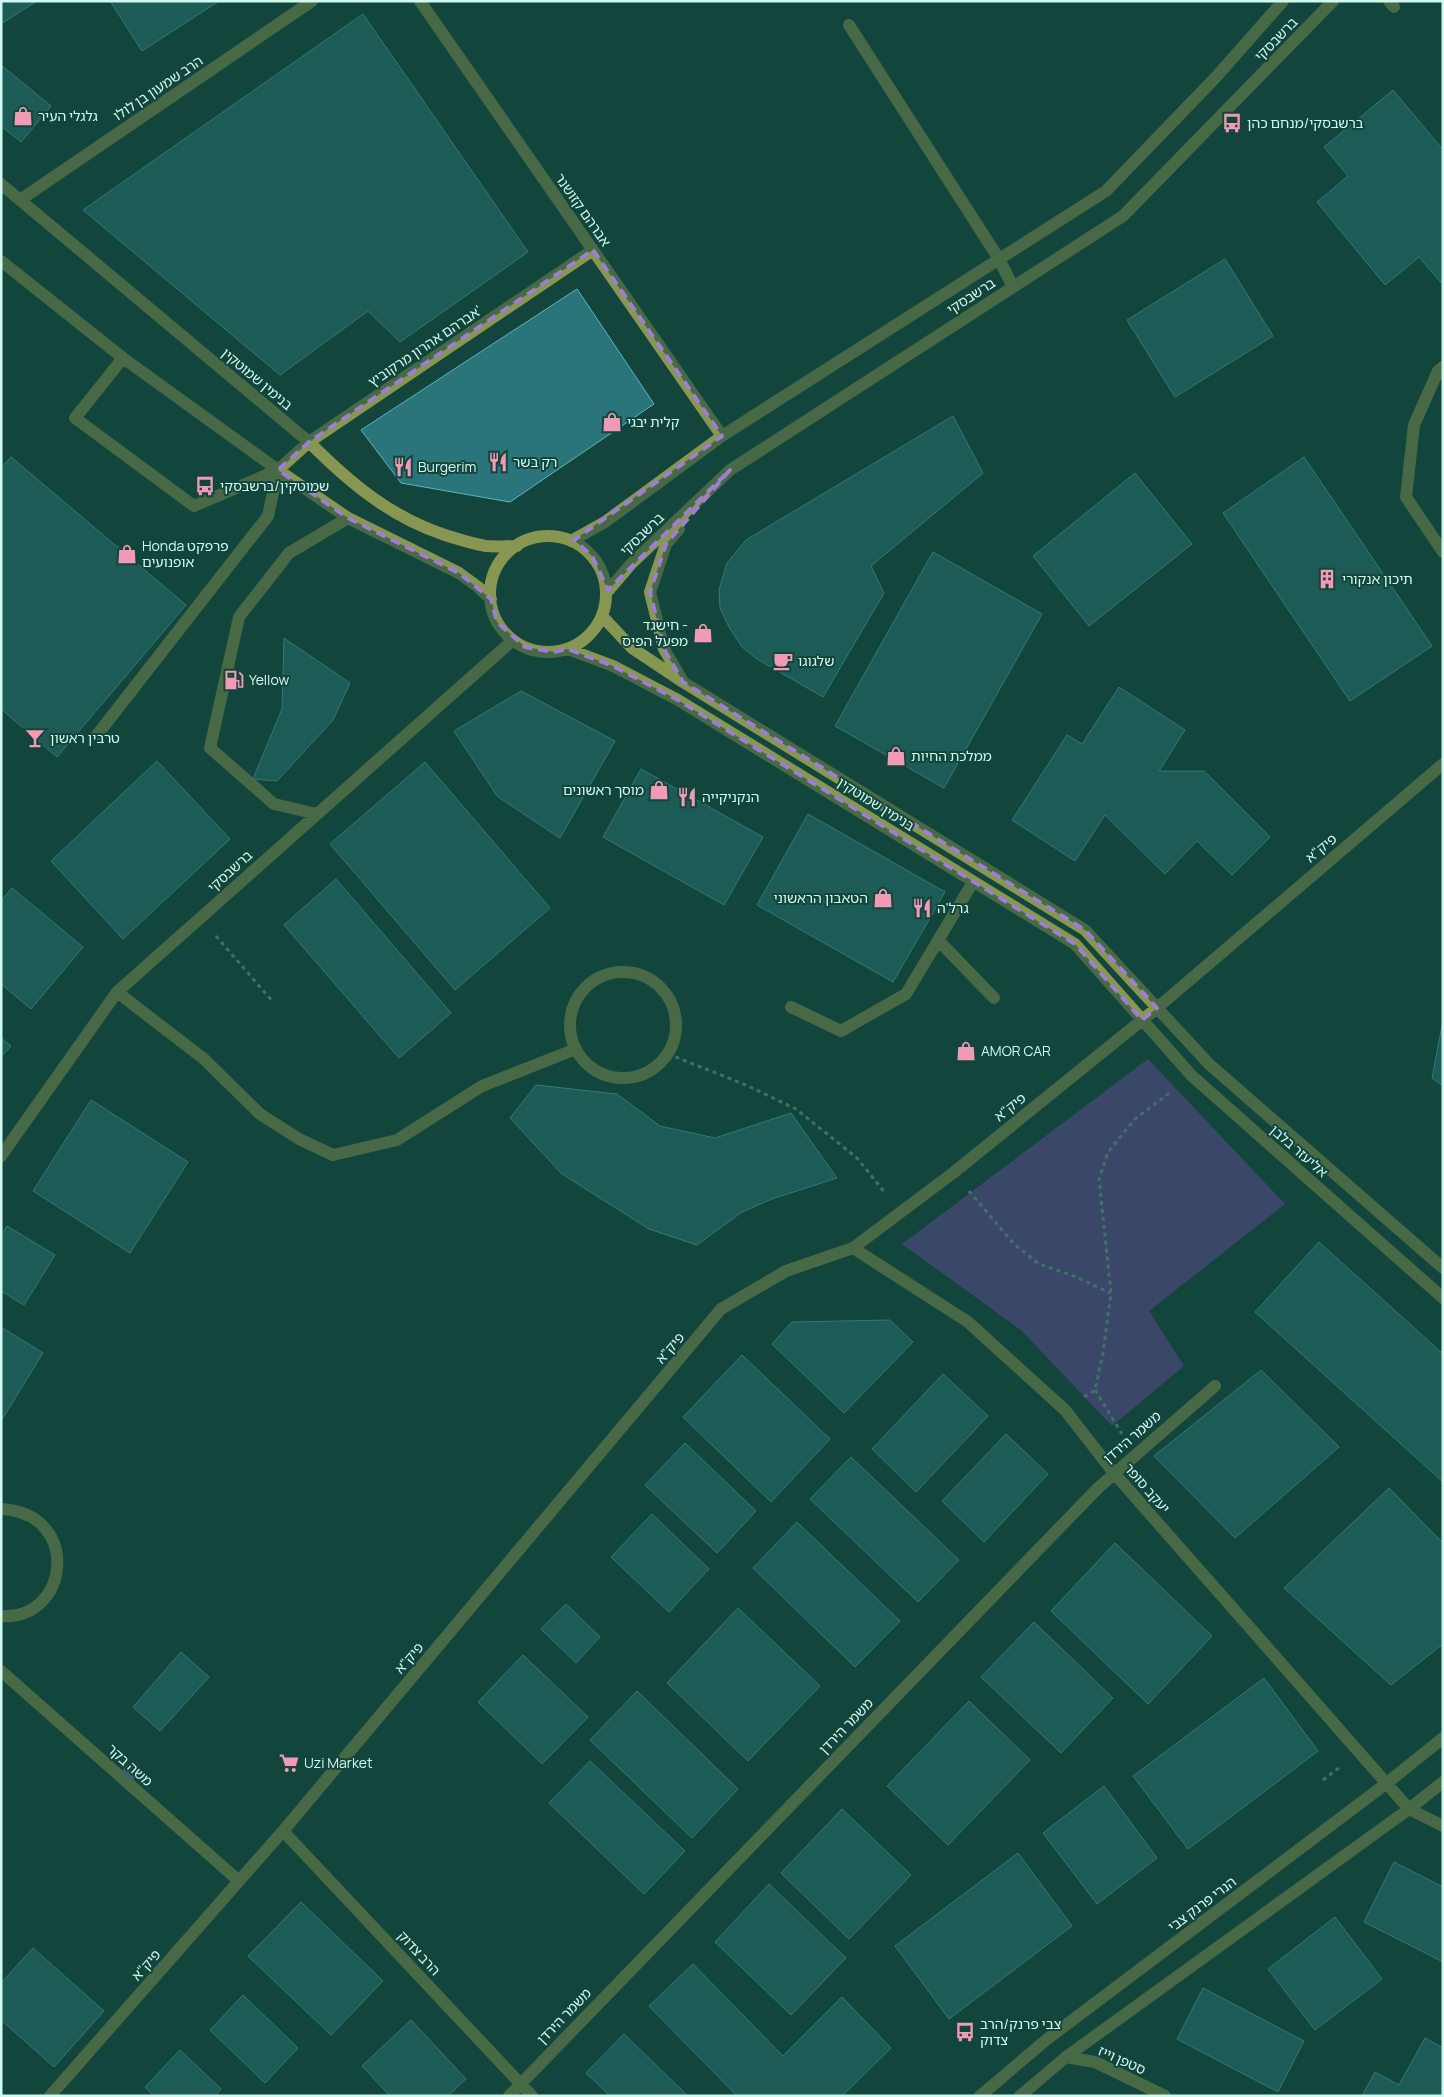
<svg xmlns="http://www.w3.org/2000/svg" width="1444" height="2097" viewBox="0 0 1444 2097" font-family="Manrope,'Noto Sans Hebrew',sans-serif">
	<rect width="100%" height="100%" fill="#13453c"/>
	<path fill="#6a499d" d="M1148,1059L1285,1204L1149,1311L1184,1366L1112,1426L1022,1331L902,1244Z"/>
	<path fill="#2a7579" stroke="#58b8bd" d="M1,1H37L1,24Z
		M110,1H219L142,51Z
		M363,14L528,252L400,342L368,311L280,375L83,210Z
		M1,65L51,106L21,142L1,126Z
		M1393,90L1443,150V285L1419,257L1385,285L1317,202L1348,176L1324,147Z
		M1225,259L1273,336L1175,397L1127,320Z
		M577,289L654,404L510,502L401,483L361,430Z
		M953,416L983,473L871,566L884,593L823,697L757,659L742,647L729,627L720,608L719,590L727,563L746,540Z
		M11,457L186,605L57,757L1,709V468Z
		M1304,457L1432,646L1350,701L1223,513Z
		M1135,473L1192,544L1089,626L1033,556Z
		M933,552L1042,614L944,788L835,726Z
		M284,638L350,683L333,720L277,781L253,779L282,709Z
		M1119,687L1185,730L1159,771H1204L1270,837L1232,875L1197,841L1165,874L1105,815L1075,861L1012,820L1067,735L1082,744Z
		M521,691L615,741L560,838L497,796L454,731Z
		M157,761L230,839L123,939L51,861Z
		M425,762L550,908L455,990L330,844Z
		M641,769L763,837L724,905L603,837Z
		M808,814L945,892L893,982L757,905Z
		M336,879L451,1013L399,1058L284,925Z
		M12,888L83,947L31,1009L1,984V901Z
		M1443,1020V1086L1432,1078Z
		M1,1038L11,1046L1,1057Z
		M536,1085L617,1094L660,1126L715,1138L791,1113L837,1178L772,1199L742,1212L697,1245L649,1229L562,1174L510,1118Z
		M91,1100L188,1162L130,1253L33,1191Z
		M7,1226L55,1255L24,1305L1,1291V1236Z
		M1319,1242L1443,1354V1482L1255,1312Z
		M890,1320L913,1342L844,1413L772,1344L792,1322Z
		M1,1327L43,1353L1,1421Z
		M742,1355L830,1439L771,1502L683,1417Z
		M1261,1370L1339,1447L1235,1538L1154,1456Z
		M943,1374L988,1416L916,1492L872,1449Z
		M1006,1434L1048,1474L984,1542L942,1501Z
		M685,1443L756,1511L717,1553L645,1485Z
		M851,1457L959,1560L918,1602L810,1499Z
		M1389,1488L1443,1543V1644L1391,1685L1284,1588Z
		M652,1514L709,1569L669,1612L611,1557Z
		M797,1522L900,1621L855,1667L753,1568Z
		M1115,1543L1212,1636L1148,1704L1051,1611Z
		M566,1604L600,1637L576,1663L541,1629Z
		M738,1608L820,1686L748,1761L667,1683Z
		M1034,1622L1113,1698L1061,1753L981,1677Z
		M181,1652L209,1677L160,1731L133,1707Z
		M523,1655L588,1717L542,1764L478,1702Z
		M1264,1678L1318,1751L1188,1849L1133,1776Z
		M637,1691L738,1789L692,1838L590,1740Z
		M969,1701L1030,1760L948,1845L887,1786Z
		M590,1761L685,1851L644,1894L549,1803Z
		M1104,1786L1157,1858L1097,1904L1043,1833Z
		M842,1809L911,1875L849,1939L781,1873Z
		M1018,1853L1072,1926L949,2019L895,1946Z
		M1394,1862L1443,1887V1962L1364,1922Z
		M769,1884L846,1958L791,2015L715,1942Z
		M301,1902L383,1981L331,2035L248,1956Z
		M1335,1917L1382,1979L1315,2030L1268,1969Z
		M33,1948L104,2011L54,2067L1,2020V1983Z
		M693,1964L783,2056L842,1997L891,2048L842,2096H737L649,2006Z
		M1203,1988L1304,2041L1278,2092L1177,2039Z
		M243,1995L298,2048L265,2083L210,2030Z
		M411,2020L466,2079L448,2096H390L362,2066Z
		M624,2034L688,2096H610L586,2073Z
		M1425,2038L1443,2048V2096H1362L1375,2072L1399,2085Z
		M180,2050L221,2089L215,2096H154L145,2087Z"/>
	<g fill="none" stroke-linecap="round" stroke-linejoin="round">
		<path stroke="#79a79e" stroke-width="3" stroke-dasharray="4 4" stroke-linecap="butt" d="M216,936L273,1002
			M668,1054L746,1085L796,1109L857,1158L886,1194
			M969,1191L1014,1244L1039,1264L1074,1276L1110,1293
			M1095,1390L1122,1434
			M1084,1397L1095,1390L1103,1353L1111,1293L1099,1179L1108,1152L1135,1119L1172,1091
			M1323,1780L1340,1767"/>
		<path stroke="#879651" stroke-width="12" d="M420,1L722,436
			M1389,1L1394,7
			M849,25L999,259L1013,287
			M1,184L309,442C349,482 390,517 445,535C458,539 472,544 486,546C496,547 507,546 517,546
			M20,200L312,1
			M1,261L123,358L278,470L348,518L459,573L478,587L491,599
			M123,358L75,418L194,506L278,470L309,442L593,250
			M1443,367L1438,371L1414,425L1406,497L1443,552
			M679,529L666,544L650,592L664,649L681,678
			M490 594a58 58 0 1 1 116 0a58 58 0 1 1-116 0Z
			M571,541L605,522L722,436L1106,191L1216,77L1283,1
			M606,593L631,564L730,470L1123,216L1333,1
			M602,616L632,648L683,682L1085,930L1209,1064L1443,1268
			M568,649L613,666L678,700L1075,944L1192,1076L1443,1298
			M97,735L268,516L278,470
			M317,814L274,804L210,748L239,617L289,553L348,518
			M938,940L994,998
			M570 1025a53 53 0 1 1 106 0a53 53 0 1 1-106 0Z
			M117,992L204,1059L260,1114L299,1139L333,1155L397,1140L482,1086L576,1049
			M791,1007L841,1031L906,994L973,882
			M1,1156L117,992L513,640
			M853,1248L968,1322L1065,1410L1114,1473L1409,1809L1443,1826
			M1,1509C82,1513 70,1621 1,1616
			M1,1671L239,1881
			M283,1831L532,2096
			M1066,2057L1095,2062L1165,2096
			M50,2096L283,1831L721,1309L786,1271L853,1248L953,1173L1157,1008L1443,764
			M509,2096L1098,1488L1215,1386
			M980,2096L1046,2040L1387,1783L1443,1738
			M1020,2096L1066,2057L1409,1809L1443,1782"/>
	</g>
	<circle fill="#7880a7" cx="131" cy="1772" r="8"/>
	<path d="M0 0H1444V2097H0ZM593,250L722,436L574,540L592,556L608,590L730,470L666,544L650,592L664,649L683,682L1085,930L1157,1008L1142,1020L1075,944L678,700L613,666L568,649L554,652L525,647L497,622L491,599L459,573L348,518L278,470L309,442Z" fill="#13453c" fill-opacity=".55" fill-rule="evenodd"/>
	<path fill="none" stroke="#9d7ed3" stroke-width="4" stroke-dasharray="10 6" stroke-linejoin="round" d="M593,250L722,436L574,540L592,556L608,590L730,470L666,544L650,592L664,649L683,682L1085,930L1157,1008L1142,1020L1075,944L678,700L613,666L568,649L554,652L525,647L497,622L491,599L459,573L348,518L278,470L309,442Z"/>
	<defs>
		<symbol id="shop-bare" viewBox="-9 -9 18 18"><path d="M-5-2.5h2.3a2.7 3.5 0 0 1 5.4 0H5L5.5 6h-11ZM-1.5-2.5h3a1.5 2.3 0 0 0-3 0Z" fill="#f09ab5" stroke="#13453c" stroke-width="2.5" paint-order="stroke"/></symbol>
		<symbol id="bus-bare" viewBox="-9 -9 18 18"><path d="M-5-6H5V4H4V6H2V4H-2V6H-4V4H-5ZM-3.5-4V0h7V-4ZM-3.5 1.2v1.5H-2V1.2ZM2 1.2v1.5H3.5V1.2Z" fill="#f09ab5" stroke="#13453c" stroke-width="2.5" paint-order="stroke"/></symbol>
		<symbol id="restaurant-bare" viewBox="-9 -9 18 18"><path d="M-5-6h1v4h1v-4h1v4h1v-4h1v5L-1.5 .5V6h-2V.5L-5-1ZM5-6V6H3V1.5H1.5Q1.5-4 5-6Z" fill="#f09ab5" stroke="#13453c" stroke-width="2.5" paint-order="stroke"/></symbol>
		<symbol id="building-bare" viewBox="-9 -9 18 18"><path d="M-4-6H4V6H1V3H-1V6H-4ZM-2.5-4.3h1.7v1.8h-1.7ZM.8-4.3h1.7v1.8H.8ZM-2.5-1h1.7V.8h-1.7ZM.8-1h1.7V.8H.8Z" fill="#f09ab5" stroke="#13453c" stroke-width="2.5" paint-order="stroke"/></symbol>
		<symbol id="cafe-bare" viewBox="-9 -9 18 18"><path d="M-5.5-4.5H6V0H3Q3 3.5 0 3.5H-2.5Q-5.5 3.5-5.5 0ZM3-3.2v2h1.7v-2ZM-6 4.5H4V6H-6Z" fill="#f09ab5" stroke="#13453c" stroke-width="2.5" paint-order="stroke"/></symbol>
		<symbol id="fuel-bare" viewBox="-9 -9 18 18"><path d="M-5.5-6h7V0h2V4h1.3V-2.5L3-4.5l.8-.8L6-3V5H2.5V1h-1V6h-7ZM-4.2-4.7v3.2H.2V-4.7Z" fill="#f09ab5" stroke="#13453c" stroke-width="2.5" paint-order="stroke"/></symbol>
		<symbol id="bar-bare" viewBox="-9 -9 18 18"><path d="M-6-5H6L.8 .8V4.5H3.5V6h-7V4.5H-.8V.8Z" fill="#f09ab5" stroke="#13453c" stroke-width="2.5" paint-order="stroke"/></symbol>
		<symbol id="supermarket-bare" viewBox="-9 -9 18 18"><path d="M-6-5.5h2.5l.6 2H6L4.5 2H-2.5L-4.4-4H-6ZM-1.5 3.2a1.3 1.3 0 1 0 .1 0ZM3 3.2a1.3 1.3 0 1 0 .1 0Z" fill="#f09ab5" stroke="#13453c" stroke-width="2.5" paint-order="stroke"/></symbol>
	</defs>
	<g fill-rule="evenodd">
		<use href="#shop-bare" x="9" y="102" width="28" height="28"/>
		<use href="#bus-bare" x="1218" y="109" width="28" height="28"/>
		<use href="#shop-bare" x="598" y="408" width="28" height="28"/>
		<use href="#restaurant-bare" x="484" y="448" width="28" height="28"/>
		<use href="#restaurant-bare" x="389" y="453" width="28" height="28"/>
		<use href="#bus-bare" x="191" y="472" width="28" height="28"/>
		<use href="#shop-bare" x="113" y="540" width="28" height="28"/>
		<use href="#building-bare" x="1313" y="565" width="28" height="28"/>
		<use href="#shop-bare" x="689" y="619" width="28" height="28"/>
		<use href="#cafe-bare" x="769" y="647" width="28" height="28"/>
		<use href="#fuel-bare" x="220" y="666" width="28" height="28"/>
		<use href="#bar-bare" x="21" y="724" width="28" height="28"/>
		<use href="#shop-bare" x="882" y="742" width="28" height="28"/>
		<use href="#shop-bare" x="645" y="776" width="28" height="28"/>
		<use href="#restaurant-bare" x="673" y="783" width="28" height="28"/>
		<use href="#shop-bare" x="869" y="884" width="28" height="28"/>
		<use href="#restaurant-bare" x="908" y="894" width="28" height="28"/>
		<use href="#shop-bare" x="952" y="1037" width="28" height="28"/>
		<use href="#supermarket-bare" x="275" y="1749" width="28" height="28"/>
		<use href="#bus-bare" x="951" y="2018" width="28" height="28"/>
	</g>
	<g text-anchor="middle" stroke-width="4" stroke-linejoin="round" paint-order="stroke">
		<g font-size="14" fill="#d0faf0" stroke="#13453c">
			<text transform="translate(1276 39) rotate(-46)" y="5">ברשבסקי</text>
			<text transform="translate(158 88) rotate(-34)" y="5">הרב שמעון בן לולו</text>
			<text transform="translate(583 210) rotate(55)" y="5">אברהם קזושנר</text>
			<text transform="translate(971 296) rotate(-33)" y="5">ברשבסקי</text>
			<text transform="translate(425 346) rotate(-34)" y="5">אברהם אהרון מרקוביץ'</text>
			<text transform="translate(257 379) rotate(40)" y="5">בנימין שמוטקין</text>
			<text transform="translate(642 534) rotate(-44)" y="5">ברשבסקי</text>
			<text transform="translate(876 804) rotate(32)" y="5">בנימין שמוטקין</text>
			<text transform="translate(1321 848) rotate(-40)" y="5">פיק"א</text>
			<text transform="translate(230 871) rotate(-42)" y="5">ברשבסקי</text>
			<text transform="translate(1010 1107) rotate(-39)" y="5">פיק"א</text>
			<text transform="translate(1299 1151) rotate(41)" y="5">אליעזר בלבן</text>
			<text transform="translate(670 1348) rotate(-50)" y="5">פיק"א</text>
			<text transform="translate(1132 1437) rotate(-41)" y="5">משמר הירדן</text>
			<text transform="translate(1147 1488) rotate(49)" y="5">יעקב סופר</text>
			<text transform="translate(409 1658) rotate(-50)" y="5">פיק"א</text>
			<text transform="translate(846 1726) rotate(-46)" y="5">משמר הירדן</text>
			<text transform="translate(130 1765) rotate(42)" y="5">משה בקר</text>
			<text transform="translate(1202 1904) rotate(-37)" y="5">הנרי פרנק צבי</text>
			<text transform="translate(419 1953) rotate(47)" y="5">הרב צדוק</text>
			<text transform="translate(146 1965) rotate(-49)" y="5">פיק"א</text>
			<text transform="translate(564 2016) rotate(-46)" y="5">משמר הירדן</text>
			<text transform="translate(1122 2060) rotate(24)" y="5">סטפן וייז</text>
		</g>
		<g font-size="14" fill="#d0faf0" stroke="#13453c" text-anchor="start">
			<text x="38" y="121">גלגלי העיר</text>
			<text x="1247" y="128">ברשבסקי/מנחם כהן</text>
			<text x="627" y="427">קלית יבגי</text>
			<text x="513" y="467">רק בשר</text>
			<text x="418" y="472">Burgerim</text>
			<text x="220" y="491">שמוטקין/ברשבסקי</text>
			<text x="142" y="551">Honda פרפקט<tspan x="142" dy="16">אופנועים</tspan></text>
			<text x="1342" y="584">תיכון אנקורי</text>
			<text x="688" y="630" text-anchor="end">חישגד -<tspan x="688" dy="16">מפעל הפיס</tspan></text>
			<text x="798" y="666">שלגוגו</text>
			<text x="249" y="685">Yellow</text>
			<text x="50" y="743">טרבין ראשון</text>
			<text x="911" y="761">ממלכת החיות</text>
			<text x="644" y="795" text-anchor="end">מוסך ראשונים</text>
			<text x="702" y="802">הנקניקייה</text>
			<text x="868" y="903" text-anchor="end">הטאבון הראשוני</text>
			<text x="937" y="913">גרל'ה</text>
			<text x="981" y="1056">AMOR CAR</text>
			<text x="304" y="1768">Uzi Market</text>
			<text x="980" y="2029">צבי פרנק/הרב<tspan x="980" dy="16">צדוק</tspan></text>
		</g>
	</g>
	<rect width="1444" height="2097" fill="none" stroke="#d0faf0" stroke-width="5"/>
</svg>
